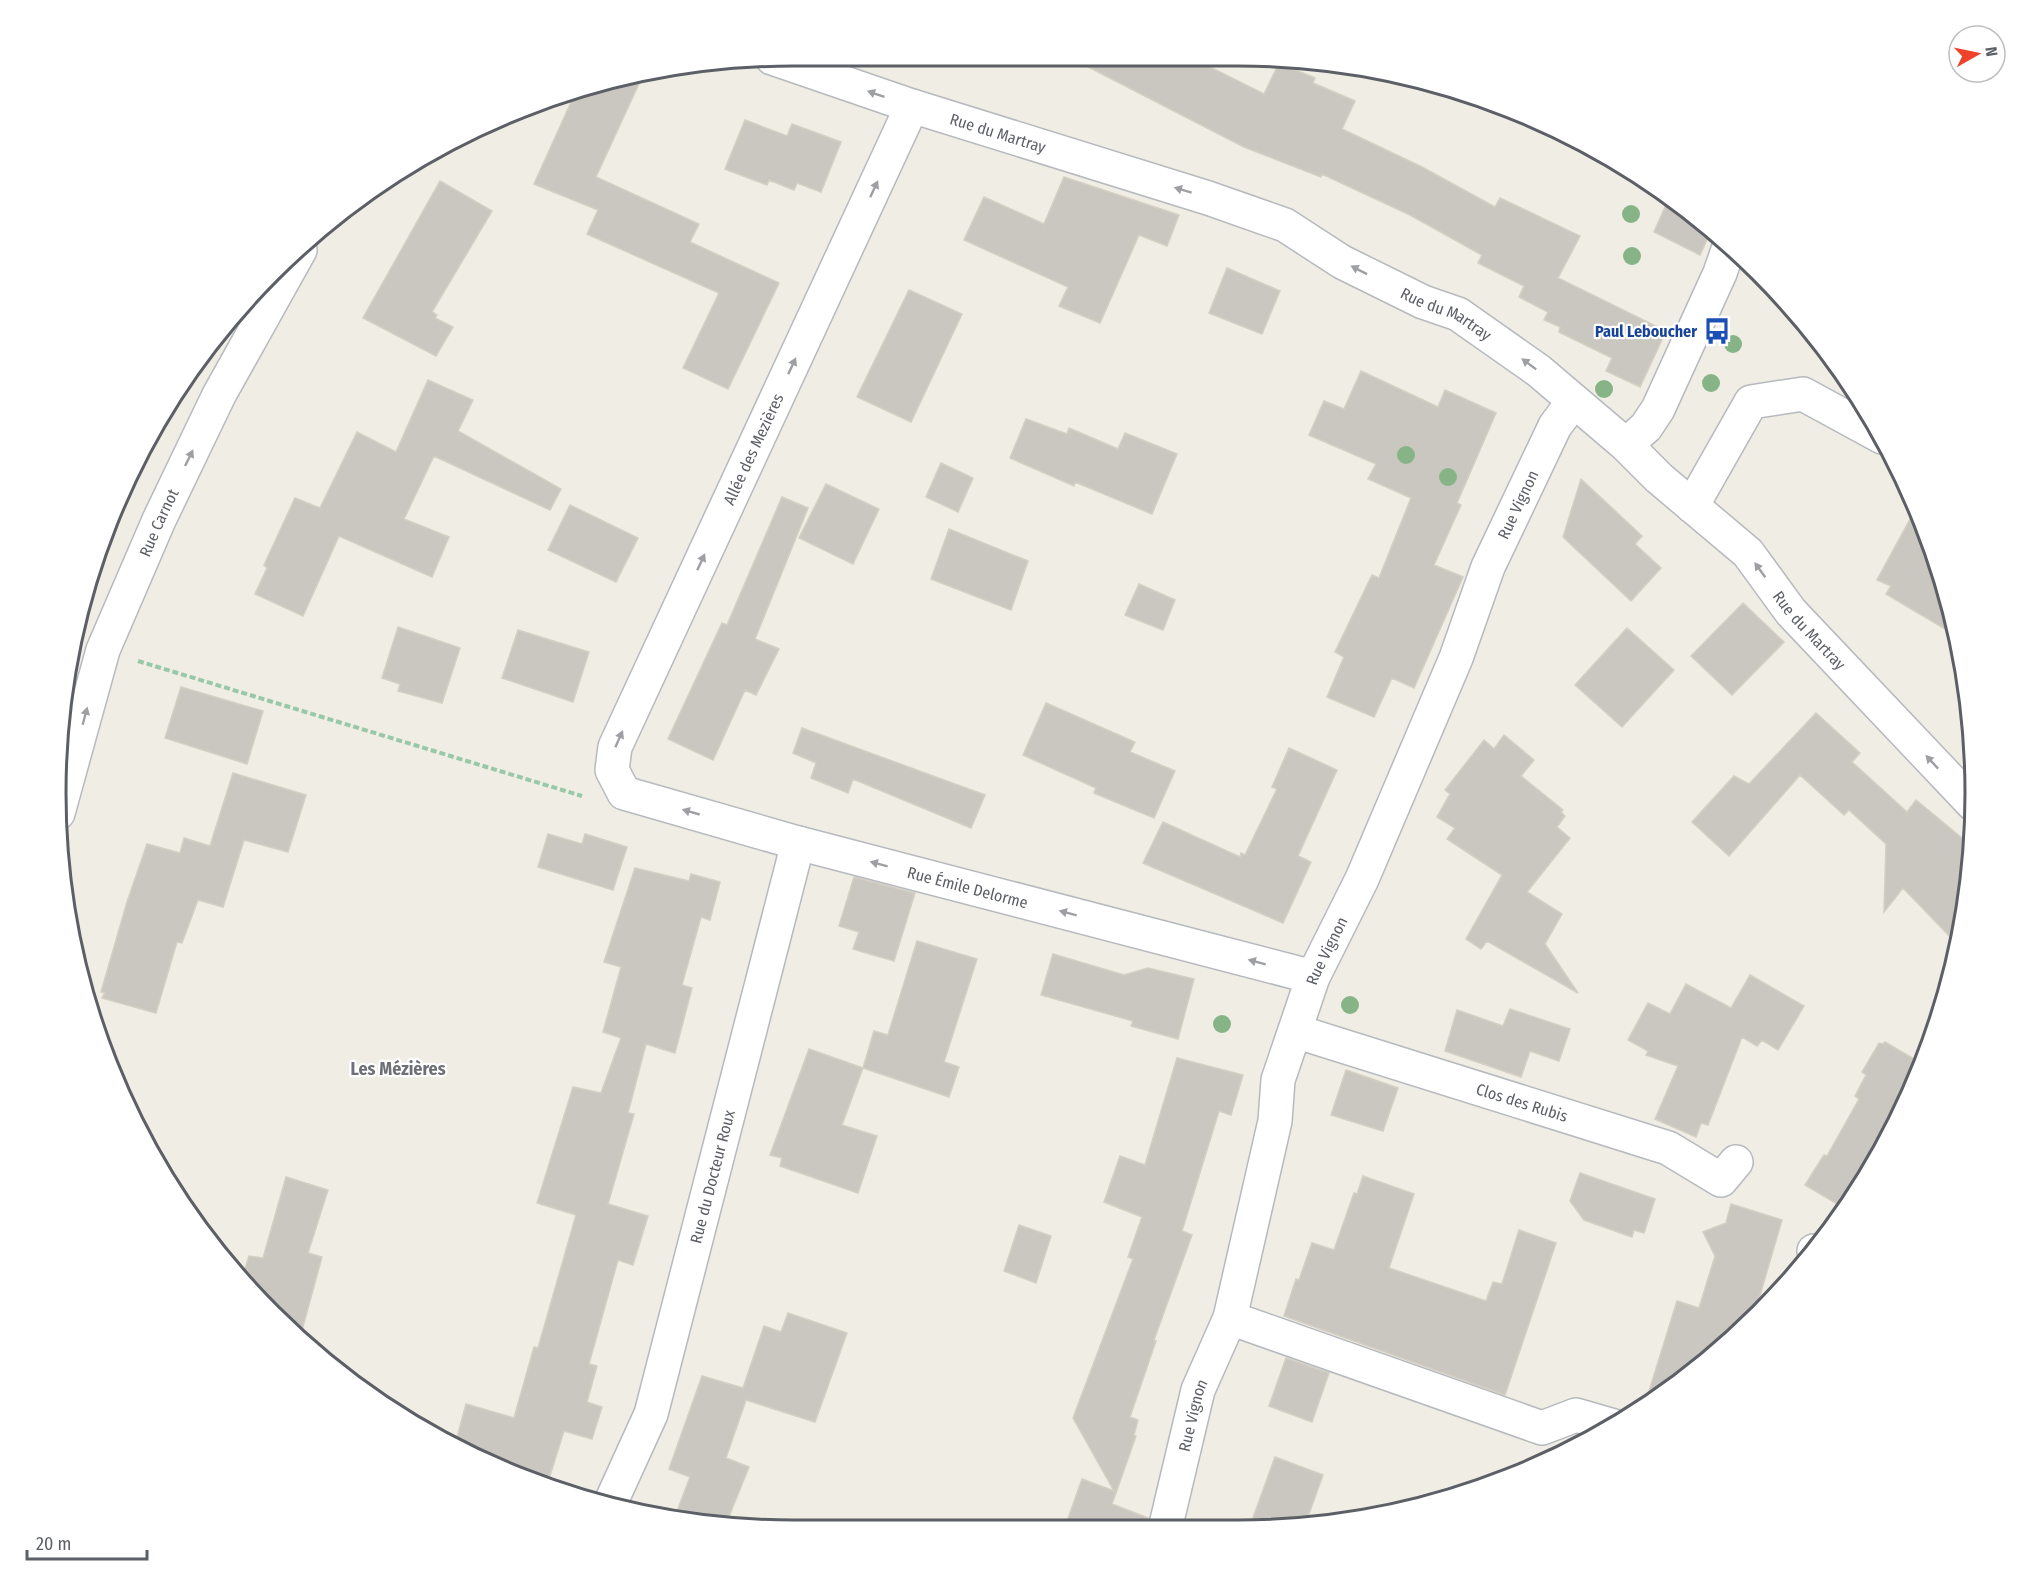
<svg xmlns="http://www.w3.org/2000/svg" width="2031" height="1586" viewBox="0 0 2031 1586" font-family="'Fira Sans Condensed',sans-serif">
	<rect width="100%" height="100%" fill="#efede4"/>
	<path fill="#cac7c1" stroke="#d4cfc2" stroke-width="1.5" d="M1067,56L1190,57L1264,94L1279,63L1315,78L1313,83L1355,101L1342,129L1422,167L1495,207L1500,198L1580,236L1558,278L1666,331L1640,387L1606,371L1612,358L1559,332L1560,327L1544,320L1548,312L1519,297L1524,286L1478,263L1482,255L1410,215L1322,174L1321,177L1244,147Z
		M643,75L596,177L699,224L690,242L779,283L728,389L683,368L719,293L587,234L598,210L534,184L576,91L602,81Z
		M745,120L787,136L792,124L841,142L821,192L797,183L794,190L769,180L767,185L725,169Z
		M1064,177L1179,215L1167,246L1139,235L1100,323L1059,306L1068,287L964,240L984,197L1044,224Z
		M440,181L492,211L432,312L437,315L435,318L453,327L436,356L363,318Z
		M1670,196L1687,208L1711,231L1700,255L1654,232Z
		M1227,268L1280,291L1262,334L1209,313Z
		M909,290L962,314L911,422L857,397Z
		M1361,371L1438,407L1445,390L1496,413L1457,503L1461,505L1434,565L1463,577L1414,688L1392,678L1374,717L1327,697L1344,657L1335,652L1372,575L1379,578L1411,498L1368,479L1376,464L1309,435L1324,401L1344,409Z
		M428,380L473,400L458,431L561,489L550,510L434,456L404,519L449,537L432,577L339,536L303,616L255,594L267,568L264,565L295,498L320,508L357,432L396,452Z
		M1026,419L1067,434L1069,428L1118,449L1125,433L1177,454L1152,514L1075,482L1074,486L1010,458Z
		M941,463L973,478L958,512L926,497Z
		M1581,479L1642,536L1635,544L1661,568L1631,601L1563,537Z
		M826,484L879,509L853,564L799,538Z
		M782,497L808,508L755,639L779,649L756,695L745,690L713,760L668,739L722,623L727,625Z
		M570,505L638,538L616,582L548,550Z
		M1915,510L1936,556L1955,635L1886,594L1891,586L1877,580Z
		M949,529L1028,561L1011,610L931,579Z
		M1139,584L1175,600L1163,630L1125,615Z
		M1743,603L1784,642L1732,695L1691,656Z
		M398,627L460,648L442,703L398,691L400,684L382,678Z
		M1627,628L1674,670L1622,727L1575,685Z
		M518,630L589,652L573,702L502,678Z
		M181,687L263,711L247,764L165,738Z
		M1046,703L1135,742L1130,752L1175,771L1154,818L1094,793L1096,788L1023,755Z
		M1816,713L1860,753L1852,762L1907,812L1916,800L1973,847L1957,944L1903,888L1884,912L1886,844L1849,810L1844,815L1800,775L1729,856L1692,822L1734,776L1749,784Z
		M802,728L985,795L971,828L853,779L848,793L811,778L816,763L793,753Z
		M1504,735L1534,760L1521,776L1563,810L1561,812L1565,816L1557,827L1570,838L1527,892L1562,914L1545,944L1578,993L1487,941L1481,949L1466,939L1502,875L1447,839L1455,828L1437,817L1450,794L1445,790L1484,740L1494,749Z
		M1289,748L1337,770L1298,856L1311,862L1283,923L1143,863L1163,822L1240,857L1241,853L1245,855L1277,789L1272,787Z
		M233,773L306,795L288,852L244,840L223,907L198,900L182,943L177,942L156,1013L102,998L105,993L101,992L127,902L147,844L180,853L184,838L210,846Z
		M548,834L582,844L585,834L627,847L613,890L538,867Z
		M635,868L689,881L691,874L720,882L710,920L701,917L682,985L692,988L675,1053L646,1044L628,1113L634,1114L608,1204L648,1216L633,1265L618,1260L589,1364L597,1366L587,1402L602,1407L592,1439L564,1431L547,1485L510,1474L455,1445L466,1404L514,1418L534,1347L538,1348L576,1215L537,1203L573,1087L601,1093L621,1038L603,1032L621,967L604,962Z
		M854,877L915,893L894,961L853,949L859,932L839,926Z
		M917,941L977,959L944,1062L959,1067L949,1097L863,1068L874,1031L888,1035Z
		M1053,954L1124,975L1148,968L1194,979L1178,1039L1131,1026L1133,1021L1041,995Z
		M1750,975L1804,1006L1778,1050L1762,1040L1757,1046L1742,1037L1708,1125L1701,1123L1696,1137L1655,1119L1678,1066L1646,1055L1648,1051L1628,1040L1648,1003L1670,1014L1686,984L1731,1008Z
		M1510,1009L1570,1029L1559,1061L1530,1051L1521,1077L1445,1051L1457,1010L1503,1026Z
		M1885,1042L1921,1063L1900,1119L1844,1208L1805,1185L1824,1155L1827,1156L1859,1099L1855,1096L1866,1075L1862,1072L1879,1043L1883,1044Z
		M809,1049L863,1068L842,1125L877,1136L858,1193L780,1166L782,1158L770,1155Z
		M1177,1058L1243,1075L1231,1115L1219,1111L1182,1231L1192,1235L1154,1340L1156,1341L1130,1417L1138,1420L1134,1435L1136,1436L1112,1504L1148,1518L1147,1529L1064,1530L1082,1479L1114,1491L1073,1418L1133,1259L1128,1257L1142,1217L1104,1202L1120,1156L1145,1165Z
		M1346,1070L1398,1088L1383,1131L1331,1115Z
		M1580,1173L1655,1199L1644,1233L1634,1230L1632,1237L1584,1220L1570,1201Z
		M1363,1176L1414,1194L1389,1268L1486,1301L1493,1282L1502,1284L1519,1230L1556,1243L1505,1395L1284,1316L1296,1279L1299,1280L1312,1243L1334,1250L1354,1193L1357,1194Z
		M286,1177L328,1190L308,1253L322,1257L301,1334L241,1281L249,1256L263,1258Z
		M1731,1204L1782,1220L1754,1316L1725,1347L1645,1404L1677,1301L1699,1308L1715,1256L1703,1232L1726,1223Z
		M1019,1225L1051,1236L1036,1283L1004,1271Z
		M788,1313L847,1333L815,1422L746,1400L726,1458L749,1467L726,1524L674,1519L690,1477L669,1469L702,1376L743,1388L764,1326L781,1332Z
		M1286,1358L1329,1373L1312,1422L1269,1406Z
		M1275,1457L1323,1475L1305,1525L1287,1529H1249Z"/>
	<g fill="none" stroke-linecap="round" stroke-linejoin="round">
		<defs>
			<g id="minor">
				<path id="s1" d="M772,58L912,106L1208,198L1285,225L1342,262L1423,302L1458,314L1539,371L1626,445L1659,478L1748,553L1791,612L1973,804"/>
				<path id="s2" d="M912,106L615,747L612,770L624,793L798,843L1313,977"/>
				<path d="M1626,445L1646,427L1658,409L1720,273L1729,247"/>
				<path d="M1692,506L1751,402L1803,394L1882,437"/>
				<path id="s3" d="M58,813L103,650L159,520L219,395L300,250"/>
				<path id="s4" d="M1295,1031L1668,1148L1721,1180L1736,1162"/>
				<path d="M1814,1251H1815"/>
				<path d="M1230,1318L1542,1428L1576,1415L1614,1426"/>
				<path id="s5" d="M610,1504L651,1414L798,843"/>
				<path id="s6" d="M1165,1529L1198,1390L1230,1318L1275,1121L1278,1080L1313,977L1362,879L1456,658L1488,567L1555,426L1573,402"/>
			</g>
		</defs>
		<use href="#minor" stroke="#b6b9be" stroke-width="36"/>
		<path stroke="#98c8a8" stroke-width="4" stroke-dasharray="6 3" stroke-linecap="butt" d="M138,661L582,796"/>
		<use href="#minor" stroke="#fff" stroke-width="33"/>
	</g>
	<g fill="#87b486">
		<circle cx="1631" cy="214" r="9"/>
		<circle cx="1632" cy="256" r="9"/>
		<circle cx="1733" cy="344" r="9"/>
		<circle cx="1711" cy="383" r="9"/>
		<circle cx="1604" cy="389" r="9"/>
		<circle cx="1406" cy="455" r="9"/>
		<circle cx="1448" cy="477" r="9"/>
		<circle cx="1350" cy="1005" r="9"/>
		<circle cx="1222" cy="1024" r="9"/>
	</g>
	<defs><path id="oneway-solid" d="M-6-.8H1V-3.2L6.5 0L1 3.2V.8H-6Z" transform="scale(1.5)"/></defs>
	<g fill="#9d9fa3">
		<use href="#oneway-solid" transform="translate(876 94) rotate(-161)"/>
		<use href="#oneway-solid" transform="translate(874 189) rotate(-65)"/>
		<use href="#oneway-solid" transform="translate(1183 190) rotate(-163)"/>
		<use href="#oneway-solid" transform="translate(1359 270) rotate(-153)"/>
		<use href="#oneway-solid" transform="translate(1529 364) rotate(-143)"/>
		<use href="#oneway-solid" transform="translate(792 366) rotate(-65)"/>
		<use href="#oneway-solid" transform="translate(189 458) rotate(-64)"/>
		<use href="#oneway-solid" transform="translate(701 562) rotate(-65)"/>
		<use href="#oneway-solid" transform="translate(1760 570) rotate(-126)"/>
		<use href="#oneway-solid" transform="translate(85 716) rotate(-75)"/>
		<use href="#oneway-solid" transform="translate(619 739) rotate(-66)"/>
		<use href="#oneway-solid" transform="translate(1932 762) rotate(-133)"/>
		<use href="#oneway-solid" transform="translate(691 812) rotate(-164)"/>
		<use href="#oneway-solid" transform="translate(879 864) rotate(-165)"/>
		<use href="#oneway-solid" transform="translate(1068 913) rotate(-165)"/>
		<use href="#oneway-solid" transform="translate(1257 962) rotate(-165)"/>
	</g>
	<defs>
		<symbol id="bus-bare" viewBox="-9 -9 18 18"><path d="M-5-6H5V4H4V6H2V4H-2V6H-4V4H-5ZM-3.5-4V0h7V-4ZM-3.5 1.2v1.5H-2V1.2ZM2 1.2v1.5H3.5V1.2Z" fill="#1a4fb4" stroke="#fff" stroke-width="2.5" paint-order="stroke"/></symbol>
	</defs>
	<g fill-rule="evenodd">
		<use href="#bus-bare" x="1698" y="312" width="38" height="38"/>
	</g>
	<g text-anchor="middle" stroke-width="4.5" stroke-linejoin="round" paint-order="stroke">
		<g font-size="16" fill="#5c5f65" stroke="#fff">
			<text dy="6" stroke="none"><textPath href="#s1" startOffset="238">Rue du Martray</textPath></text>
			<text dy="6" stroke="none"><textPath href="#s1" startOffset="724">Rue du Martray</textPath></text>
			<text transform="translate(753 449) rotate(-65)" y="6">Allée des Mezières</text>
			<text dy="6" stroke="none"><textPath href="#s6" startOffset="1089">Rue Vignon</textPath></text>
			<text dy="6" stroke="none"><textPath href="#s3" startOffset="308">Rue Carnot</textPath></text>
			<text dy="6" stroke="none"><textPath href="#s1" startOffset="1210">Rue du Martray</textPath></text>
			<text dy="6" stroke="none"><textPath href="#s2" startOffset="1112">Rue Émile Delorme</textPath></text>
			<text dy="6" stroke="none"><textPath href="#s6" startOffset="603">Rue Vignon</textPath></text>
			<text dy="6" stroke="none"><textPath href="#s4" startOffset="238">Clos des Rubis</textPath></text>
			<text dy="6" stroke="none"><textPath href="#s5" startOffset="344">Rue du Docteur Roux</textPath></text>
			<text dy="6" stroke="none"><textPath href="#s6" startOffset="117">Rue Vignon</textPath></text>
		</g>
		<g font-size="16" font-weight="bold" fill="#164399" stroke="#fff" text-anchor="end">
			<text x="1697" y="337">Paul Leboucher</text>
		</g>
		<g font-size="18" font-weight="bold" fill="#6d7177" stroke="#fff">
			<text x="398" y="1075">Les Mézières</text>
		</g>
	</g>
	<path d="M0 0H2031V1586H0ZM793 66H1238A727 727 0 0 1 1965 793V793A727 727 0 0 1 1238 1520H793A727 727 0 0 1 66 793V793A727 727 0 0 1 793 66Z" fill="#fff" fill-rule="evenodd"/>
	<path fill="none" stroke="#5c5f65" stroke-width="3" d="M793 66H1238A727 727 0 0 1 1965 793V793A727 727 0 0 1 1238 1520H793A727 727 0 0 1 66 793V793A727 727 0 0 1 793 66Z"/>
	<g transform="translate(1977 54) rotate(81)"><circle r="28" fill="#ffffff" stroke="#bebfc1" stroke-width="1.5"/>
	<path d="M0-4.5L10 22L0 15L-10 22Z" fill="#ee422b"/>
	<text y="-9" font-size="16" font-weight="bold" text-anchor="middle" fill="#5c5f65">N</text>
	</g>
	<path d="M27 1550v9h120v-9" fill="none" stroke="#5c5f65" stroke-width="3"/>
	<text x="36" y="1550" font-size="18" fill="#5c5f65" stroke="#ffffff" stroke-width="4.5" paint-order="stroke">20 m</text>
</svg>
